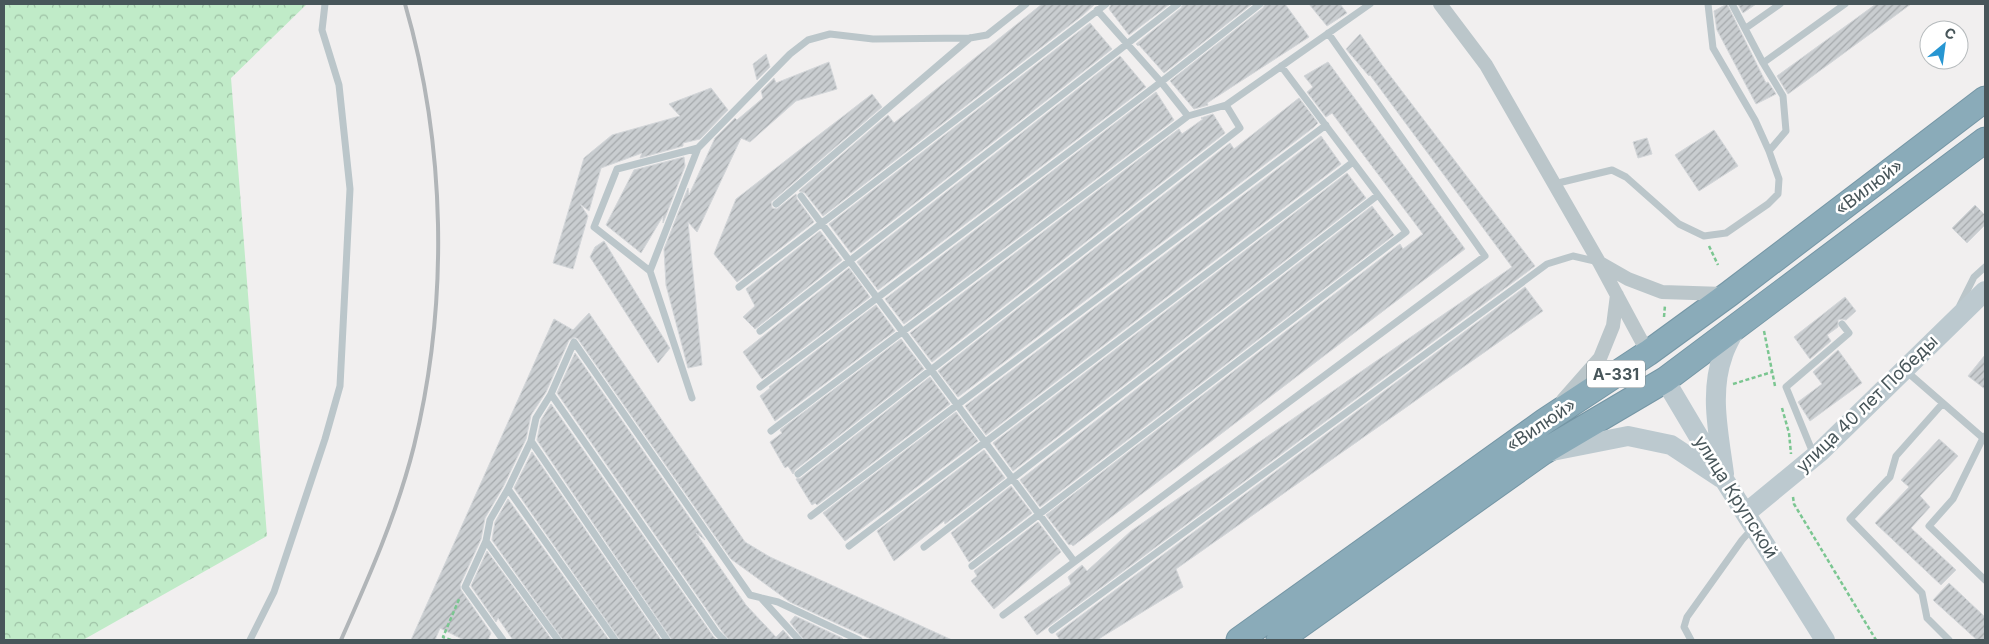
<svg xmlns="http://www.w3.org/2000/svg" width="1989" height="644" viewBox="0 0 1989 644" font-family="Inter,sans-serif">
	<defs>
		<pattern id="forest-crowns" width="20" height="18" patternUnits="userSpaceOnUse" patternTransform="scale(1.25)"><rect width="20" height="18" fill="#c0ebc8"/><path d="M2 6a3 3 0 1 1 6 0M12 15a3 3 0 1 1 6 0" fill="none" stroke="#9ec1a5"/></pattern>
		<pattern id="building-hatch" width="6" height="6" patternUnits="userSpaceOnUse" patternTransform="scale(1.25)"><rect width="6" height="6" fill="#c9cdd0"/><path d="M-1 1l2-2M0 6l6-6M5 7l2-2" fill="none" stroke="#a5a9ac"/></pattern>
	</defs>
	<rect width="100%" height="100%" fill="#f1efef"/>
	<path fill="url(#forest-crowns)" d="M4,4H307L231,78L267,536L83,640H4Z"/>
	<path fill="url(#building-hatch)" stroke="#d3d6d9" d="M1042,4H1095L1083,15L823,216L805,193L799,191L888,115L894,123Z
		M1111,4H1170L1129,35L1109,9Z
		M1183,4H1252L1164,73L1139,45L1138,46L1136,44L1181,8Z
		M1265,4H1285L1309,37L1207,103L1208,105L1194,109L1170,81L1263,8Z
		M1309,4H1340L1347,13L1327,26Z
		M1727,4L1766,83L1768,82L1776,94L1756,104L1717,30L1714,11Z
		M1738,4H1756L1743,13Z
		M1876,4H1911L1788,94L1777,76Z
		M1090,23L1112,49L851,253L829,224Z
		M1360,34L1382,65L1535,266L1037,635L1024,617L1071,584L1068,577L1082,565L1087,571L1131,531L1512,267L1370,75L1369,76L1346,49Z
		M766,54L770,67L757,80L753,64Z
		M1120,56L1146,87L878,290L857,262Z
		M829,62L837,89L796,101L750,142L741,138L697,232L688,222L702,365L688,368L666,285L664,249L688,188L689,195L715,138L735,118L737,120L763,98L761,91L774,78L776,83Z
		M1328,62L1465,249L1073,546L1071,544L1069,545L1046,515L1400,244L1403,249L1423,234L1332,113L1326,117L1307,92L1313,87L1304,76Z
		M711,88L728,110L700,139L683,143V146L640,158L642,153L601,168L589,211L580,204L588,216L573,269L553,263L584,158L612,135L680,116L669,104Z
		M1156,92L1174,120L904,324L885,299Z
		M872,94L882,107L771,202L772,208L777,209L796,194L797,199L814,222L737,282L714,254L736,199Z
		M1299,98L1318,123L1314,127L958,397L938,371L1230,143L1234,149Z
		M1213,114L1225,133L932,362L910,333L1179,129L1182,134L1203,119L1201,118Z
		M1714,130L1738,166L1699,191L1675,155Z
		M1321,136L1341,164L986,435L965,406Z
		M1647,138L1652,154L1638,158L1633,142Z
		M684,157L685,166L663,223V216L641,253L606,225L634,170Z
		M1347,173L1366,198L1013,471L993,443Z
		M1975,205L1985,215V225L1967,243L1952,228Z
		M1372,206L1394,235L1040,507L1020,480Z
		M820,231L842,260L755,329L743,317L755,306L746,289Z
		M604,241L669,347L670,348L658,363L590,257L595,247Z
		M849,268L870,297L762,379L743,352Z
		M1525,287L1543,311L1176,569L1183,587L1097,640H1060L1056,634Z
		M1845,297L1856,311L1846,320L1842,319L1838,320V327L1827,335L1831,341L1810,359L1794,337Z
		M876,305L895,331L775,421L760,396L770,388L769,387Z
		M589,313L745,542L770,557L952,640H873L790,602L731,559L578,339L574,337L569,340L546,392L531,415L526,439L503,487L485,518L481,539L460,585L461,590L491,633L488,640H464L440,628L435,640H411L554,319L573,330Z
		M901,339L924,369L795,470L793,474L788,466L785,468L770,442L782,433L780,430Z
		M1838,350L1862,383L1810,421L1798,402L1822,384L1813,372Z
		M575,353L705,540L696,533L746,605L776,637L783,630L792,640H729L721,630L557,393Z
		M1985,355V389L1968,376Z
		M930,377L950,404L817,505L815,503L812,505L796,479L801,478Z
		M551,404L713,636L717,640H672L537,440L541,420Z
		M956,412L978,441L845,541L823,513Z
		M1939,439L1958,456L1920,496L1930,507L1911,528L1956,570L1941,585L1875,523L1909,487L1901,480Z
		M984,450L1005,478L945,524L944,521L894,561L877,531Z
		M532,452L661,640H620L514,488Z
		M1011,486L1032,513L969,562L951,533Z
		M508,499L609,640H563L492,540L495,522Z
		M1038,522L1061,552L994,609L971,581L977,576L974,571Z
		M487,551L552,640H513L498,618L496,622L471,586Z
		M1949,583L1985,617V640H1977L1933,600Z
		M795,616L842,638L844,640H804L790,622Z"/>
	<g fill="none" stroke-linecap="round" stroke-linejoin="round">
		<defs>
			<path id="highway" d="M1239,640L1545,421L1648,353L1729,294L1985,99
				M1279,640L1543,452L1665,380L1985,140"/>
		</defs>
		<use href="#highway" stroke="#7596a5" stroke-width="27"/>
		<path stroke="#7bc691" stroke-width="2.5" stroke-dasharray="4 2.5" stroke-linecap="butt" d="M1709,246L1718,265
			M1664,317L1665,305
			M1764,331L1775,386
			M1733,384L1772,372
			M1782,408L1789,433L1791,454
			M1793,497L1794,504L1876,640
			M451,640L443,637L460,597"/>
		<path stroke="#bbc6ca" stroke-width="7" d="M1732,4L1763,63
			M1746,28L1780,4
			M1226,105L1188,116L1161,82L1260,4
			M1769,151L1786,131L1783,96L1763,63L1845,4
			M1554,184L1612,170L1626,177L1679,224L1704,236L1726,233L1768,204L1778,194L1779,179L1769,151L1755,120L1713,48L1708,4
			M801,196L1074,561
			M776,204L970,38
			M650,271L594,227L617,169L698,148
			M739,287L1106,4
			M1960,305L1974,277L1985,267
			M760,331L1178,4
			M1906,371L1983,438L1985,436
			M760,387L1161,82L1097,10
			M551,394L717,633L724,640
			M692,398L650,271L698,148L790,54L808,40L830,34L873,39L970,38L987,35L1026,4
			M1943,403L1896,456L1890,477L1850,519L1922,593L1927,618L1949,640
			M771,431L1188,116
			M1983,438L1953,499L1929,526L1985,580
			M531,441L667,640
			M1813,453L1786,387L1849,333L1842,324
			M798,474L1240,128L1226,105L1370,4
			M508,489L615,640
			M811,516L1326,125
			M486,541L558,640
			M849,546L1353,162
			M924,547L1378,195
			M972,566L1406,232L1281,66
			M761,598L799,640
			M1003,615L1485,256L1328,33
			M1052,630L1547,264L1573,256L1599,262
			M250,640L274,592L325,439L340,386L350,189L339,85L322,30L325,4
			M503,640L465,587L486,541L490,520L508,489L531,441L536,418L551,394L574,342L750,595L778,602L859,640
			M1691,640L1684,627L1687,617L1742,540L1752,529"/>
		<path stroke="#bbc6ca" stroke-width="14" d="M1440,4L1486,65L1599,262L1648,353
			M1600,263L1628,279L1662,292L1724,294
			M1563,400L1600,358L1613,326L1617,295"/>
		<path stroke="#bcc9cf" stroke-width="20" d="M1665,380L1725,481L1825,640
			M1552,451L1628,436L1671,445L1721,478
			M1724,474C1719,435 1709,393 1723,355C1726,345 1732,336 1736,327
			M1746,513L1820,452L1985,291"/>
		<use href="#highway" stroke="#8aabb9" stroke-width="25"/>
		<path stroke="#b1b5b8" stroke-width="4" d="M341,640C369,577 397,514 414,446C449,303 446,145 405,4"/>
	</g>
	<g text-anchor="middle" stroke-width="5" stroke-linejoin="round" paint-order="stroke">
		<rect fill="#fff" stroke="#7f898c" stroke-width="1" x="1587" y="360.5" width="58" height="27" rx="4"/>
		<g font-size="16" font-weight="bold" fill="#48565a">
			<text x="1616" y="380">А-331</text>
		</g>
		<g font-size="18" fill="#48565a" stroke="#fff">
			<text transform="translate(1869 187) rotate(-37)" y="6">«Вилюй»</text>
			<text transform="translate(1867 404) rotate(-44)" y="6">улица 40 лет Победы</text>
			<text transform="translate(1541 425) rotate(-34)" y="6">«Вилюй»</text>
			<text transform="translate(1736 497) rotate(58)" y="6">улица Крупской</text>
		</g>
	</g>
	<rect width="1989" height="644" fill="none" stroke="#48565a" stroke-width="10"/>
	<g transform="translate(1944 45) rotate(29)"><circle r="24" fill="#ffffff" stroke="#b6bbbd"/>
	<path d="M0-4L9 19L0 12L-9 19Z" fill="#2796d2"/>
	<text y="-8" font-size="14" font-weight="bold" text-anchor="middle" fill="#48565a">С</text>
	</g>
</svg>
